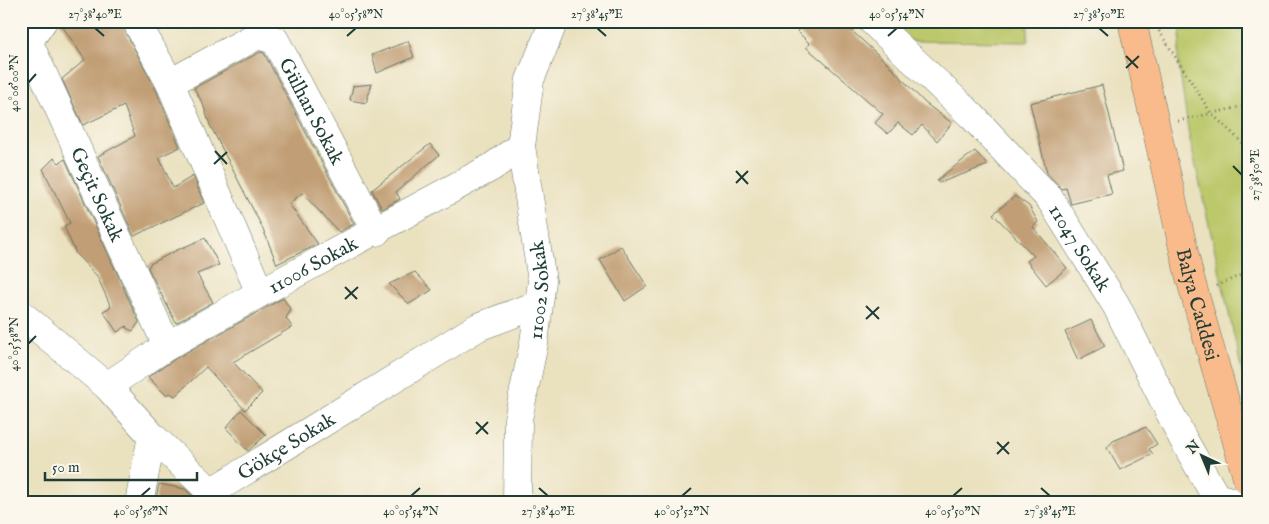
<svg xmlns="http://www.w3.org/2000/svg" width="1269" height="524" viewBox="0 0 1269 524" font-family="'IM FELL English',serif">
	<rect width="100%" height="100%" fill="#fbf7ec"/>
	<filter id="ink" filterUnits="userSpaceOnUse"><feTurbulence type="fractalNoise" baseFrequency=".02" numOctaves="2"/><feDisplacementMap in="SourceGraphic" scale="10" xChannelSelector="R" yChannelSelector="G"/><feConvolveMatrix kernelMatrix="1 2 1 2 8 2 1 2 1" color-interpolation-filters="sRGB"/></filter>
	<filter id="wash" filterUnits="userSpaceOnUse"><feTurbulence type="fractalNoise" baseFrequency=".0096" numOctaves="4" result="noise"/><feDisplacementMap in="SourceGraphic" scale="20" xChannelSelector="R" yChannelSelector="G"/><feGaussianBlur stdDeviation="1.12" result="paint"/><feColorMatrix in="noise" values="0 0 0 0 0 0 0 0 0 0 0 0 0 0 0 0 0 1.4 0 .05"/><feComposite in="paint" operator="in"/></filter>
	<g filter="url(#wash)">
		<rect width="100%" height="100%" fill="#eae1bf"/>
		<path fill="#bcc86a" stroke="#6e824f" d="M900,21H1028V42L900,41Z
			M1194,21H1224L1248,35V398L1189,136L1178,58L1181,29Z"/>
		<g id="blocks">
			<path fill="#c19e74" d="M59,21H120L156,90L180,147L159,157L173,188L193,176L204,203L134,236L98,156L135,136L124,106L83,125L62,79L85,60Z
				M808,21H841L886,62L925,103L952,123L937,141L922,125L913,135L898,123L888,134L875,123L883,114L806,47L810,44L797,31Z
				M408,41L414,57L377,73L372,55Z
				M260,52L264,53L354,224L339,232L302,193L289,204L318,244L277,264L263,229L210,125L203,104L194,88Z
				M372,84L366,103L350,100L353,86Z
				M1102,85L1123,171L1107,175L1112,194L1071,204L1066,188L1062,189L1047,173L1030,103Z
				M430,144L439,155L396,192L400,199L382,209L372,190Z
				M975,151L988,165L939,183L937,180Z
				M54,158L59,163L65,159L139,322L133,331L126,328L127,326L117,332L103,311L111,307L97,276L76,254L64,226L70,223L43,169Z
				M1015,196L1029,206L1038,222L1033,227L1067,268L1046,285L1027,261L1034,256L993,214Z
				M205,238L219,265L197,274L213,302L176,323L148,268L150,264L175,251Z
				M621,246L647,286L625,301L600,260Z
				M415,272L432,290L409,304L389,284Z
				M283,298L291,310L286,318L292,327L233,362L262,393L245,410L206,367L175,396L170,393L166,395L148,377L175,359Z
				M1091,320L1105,346L1078,360L1065,332Z
				M241,410L266,435L248,451L226,428Z
				M1146,427L1157,444L1149,449L1153,454L1120,470L1107,448L1113,441Z
				M159,484L185,489L200,503H155Z"/>
		</g>
	</g>
	<g filter="url(#ink)">
		<use href="#blocks" fill-opacity="0" stroke="#667665" stroke-width="1"/>
		<g fill="none" stroke-linecap="round" stroke-linejoin="round">
			<defs>
				<g id="minor">
					<path d="M136,21L170,83L260,293"/>
					<path id="s1" d="M872,21L972,116L1050,199L1116,305L1182,437L1216,497L1238,503"/>
					<path id="s2" d="M29,43L167,346"/>
					<path d="M21,52L43,21"/>
					<path id="s3" d="M170,83L258,35L275,40L376,232"/>
					<path id="s4" d="M21,314L107,386L152,436L211,492L478,327L537,305"/>
					<path id="s5" d="M107,386L167,346L260,293L492,167L521,146"/>
					<path d="M139,503L152,436"/>
					<path id="s6" d="M517,503L518,419L534,343L542,281L521,146L530,80L554,21"/>
				</g>
				<g id="major">
					<path id="s7" d="M1132,21L1189,274L1248,481"/>
				</g>
			</defs>
			<use href="#minor" stroke="#667665" stroke-width="29"/>
			<use href="#major" stroke="#667665" stroke-width="29"/>
			<path stroke="#667665" stroke-width="3" stroke-dasharray="1 4" stroke-linecap="butt" d="M1159,31L1211,113L1248,148
				M1178,121L1248,105
				M1216,286L1248,272"/>
			<use href="#minor" stroke="#fff" stroke-width="28"/>
			<use href="#major" stroke="#fabb8c" stroke-width="28"/>
		</g>
	</g>
	<path fill="none" stroke="#1f3d34" stroke-width="2" d="M95,28L104,36M597,28L606,36M1099,28L1108,36M347,36L356,28M888,36L897,28M1126,56L1138,68M1126,68L1139,56M28,83L36,74M215,151L227,164M214,164L227,152M1233,166L1242,175M736,171L748,184M736,183L748,171M345,287L357,299M345,299L358,287M866,306L879,319M866,319L879,307M28,344L36,336M476,422L488,434M476,434L488,422M997,442L1009,454M997,454L1009,442M539,488L548,496M1041,488L1050,496M141,496L150,488M411,496L420,488M682,496L691,488M953,496L962,488"/>
	<g text-anchor="middle" stroke-width="4" stroke-linejoin="round" paint-order="stroke">
		<g font-size="20" fill="#1f3d34" stroke="#fbf7ec">
			<text dy="7" stroke="none"><textPath href="#s3" startOffset="198">Gülhan Sokak</textPath></text>
			<text dy="7" stroke="none"><textPath href="#s2" startOffset="166">Geçit Sokak</textPath></text>
			<text dy="7" stroke="none"><textPath href="#s1" startOffset="309">11047 Sokak</textPath></text>
			<text dy="7" stroke="none"><textPath href="#s5" startOffset="239">11006 Sokak</textPath></text>
			<text dy="7" stroke="none"><textPath href="#s6" startOffset="215">11002 Sokak</textPath></text>
			<text dy="7" stroke="none"><textPath href="#s7" startOffset="291">Balya Caddesi</textPath></text>
			<text dy="7" stroke="none"><textPath href="#s4" startOffset="349">Gökçe Sokak</textPath></text>
		</g>
	</g>
	<rect width="1269" height="524" fill="none" stroke="#fbf7ec" stroke-width="55"/>
	<g transform="translate(1202 456) rotate(316)" stroke="#fbf7ec" stroke-width="4" paint-order="stroke">
	<path d="M0-4L9 19L0 12L-9 19Z" fill="#1f3d34"/>
	<text y="-8" font-size="14" font-weight="bold" text-anchor="middle" fill="#1f3d34">N</text>
	</g>
	<path d="M45 472v8h152v-8" fill="none" stroke="#1f3d34" stroke-width="2.5"/>
	<text x="52" y="472" font-size="15" fill="#1f3d34" stroke="#fbf7ec" stroke-width="4" paint-order="stroke">50 m</text>
	<rect x="28" y="28" width="1214" height="468" fill="none" stroke="#1f3d34" stroke-width="2"/>
	<g font-size="12" text-anchor="middle" fill="#1f3d34">
		<text x="95" y="18">27°38'40"E</text>
		<text x="356" y="18">40°05'58"N</text>
		<text x="597" y="18">27°38'45"E</text>
		<text x="897" y="18">40°05'54"N</text>
		<text x="1099" y="18">27°38'50"E</text>
		<text transform="translate(14 83) rotate(-90)" y="4">40°06'00"N</text>
		<text transform="translate(1255 175) rotate(-90)" y="4">27°38'50"E</text>
		<text transform="translate(14 344) rotate(-90)" y="4">40°05'58"N</text>
		<text x="141" y="515">40°05'56"N</text>
		<text x="411" y="515">40°05'54"N</text>
		<text x="548" y="515">27°38'40"E</text>
		<text x="682" y="515">40°05'52"N</text>
		<text x="953" y="515">40°05'50"N</text>
		<text x="1050" y="515">27°38'45"E</text>
	</g>
</svg>
